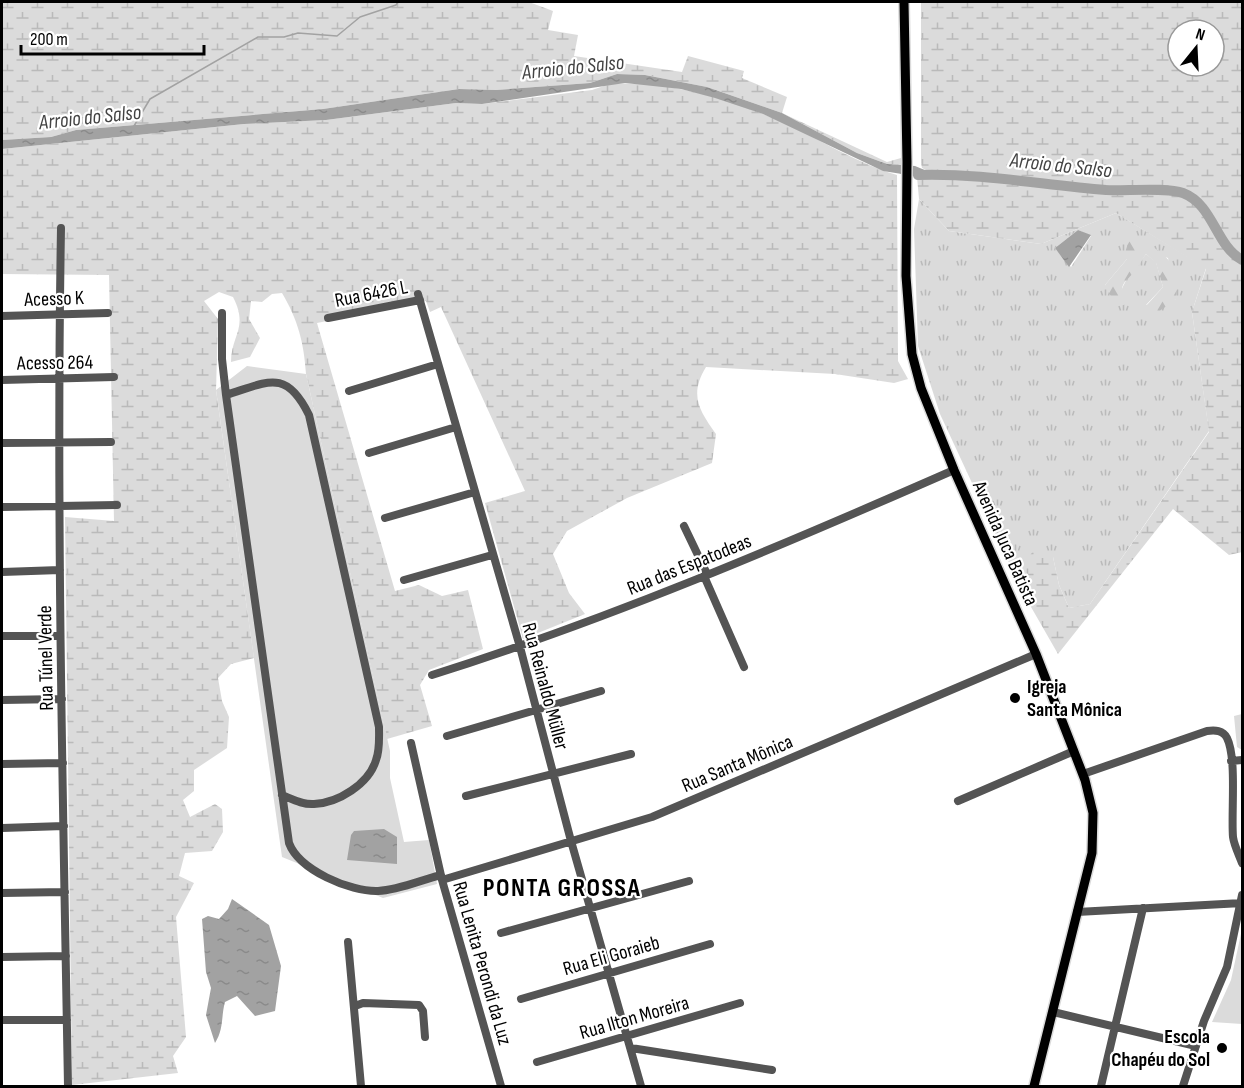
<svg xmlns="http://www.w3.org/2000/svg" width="1244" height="1088" viewBox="0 0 1244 1088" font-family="'Sofia Sans Condensed',sans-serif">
	<defs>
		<pattern id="grass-tufts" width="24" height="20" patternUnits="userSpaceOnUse" patternTransform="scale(1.5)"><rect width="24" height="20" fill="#dbdbdb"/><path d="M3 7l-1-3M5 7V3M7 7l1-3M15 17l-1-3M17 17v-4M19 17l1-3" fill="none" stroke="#bababa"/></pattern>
		<pattern id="forest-firs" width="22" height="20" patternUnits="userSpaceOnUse" patternTransform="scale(1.5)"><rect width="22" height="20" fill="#dbdbdb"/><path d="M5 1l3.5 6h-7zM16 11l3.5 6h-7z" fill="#bababa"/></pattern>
		<pattern id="wetland-marsh" width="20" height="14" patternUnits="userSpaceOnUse" patternTransform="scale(1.5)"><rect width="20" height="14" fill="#dbdbdb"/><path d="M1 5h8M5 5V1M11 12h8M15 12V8" fill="none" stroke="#bababa"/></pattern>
		<pattern id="water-ripples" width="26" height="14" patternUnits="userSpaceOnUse" patternTransform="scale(1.5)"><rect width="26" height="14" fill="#a2a2a2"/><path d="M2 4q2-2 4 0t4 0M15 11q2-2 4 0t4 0" fill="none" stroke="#8a8a8a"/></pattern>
	</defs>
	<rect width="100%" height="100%" fill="#fff"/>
	<path fill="url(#grass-tufts)" fill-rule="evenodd" d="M919,199L949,231L1041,244L1116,213L1206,268L1192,312L1209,431L1090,604L1069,608L1059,585L1053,557L1022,566L1023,593L940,414L918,346L914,229ZM1078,230L1091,236L1071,267L1055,248ZM1127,244L1168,258L1176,299L1146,305L1163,287L1156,262L1146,254C1137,266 1126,277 1121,291L1105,285L1127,259Z"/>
	<path fill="url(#forest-firs)" d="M1133,235C1164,253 1181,261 1176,299L1154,315L1146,306L1163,287L1156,263L1146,254C1143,258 1141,262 1138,267C1126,284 1118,280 1124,305L1116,306L1105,285L1127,259V244Z"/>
	<path fill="url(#wetland-marsh)" fill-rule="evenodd" d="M2,2H529L553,11L548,30L578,35L574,56L682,72L688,56L744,71L742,78L787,97L782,113L887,162L901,158L902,165L887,164L857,153L782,113L707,87L645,75L617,74L590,83L496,90L459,89L323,109L76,130L51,137L2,140Z
		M921,2H1242V552L1229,555L1173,509L1058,654L1023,593L1022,566L1034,550L1053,557L1059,585L1069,608L1090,604L1209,432L1192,312L1206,269L1116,213L1041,244L949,231L919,199L917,177L927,178L932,173L922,168L921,163ZM1178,30H1214V66H1178Z
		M610,84C662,81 715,95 763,114C809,132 850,161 897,175L898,361L908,379L894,383L835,374L706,367C689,395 699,410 716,434L712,463L627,498L567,531L553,554L569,593L585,614L523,639L485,503L525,491L441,307L430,312L426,301L317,323L395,591L419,585L442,596L468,590L483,649L429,670L420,685L432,726L387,739L306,374C304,343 298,320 282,293L272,294L262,302L251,301L249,319L260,338L250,357L231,362C231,335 249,328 233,297L219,292L204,301L218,319L216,390L254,658L231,664L218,678L222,701L229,717L227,748L194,770V791L183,800L190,817L215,804L222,809L223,832L212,851L185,853L179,876L194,883L176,917L186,1037L173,1056L178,1073L72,1085L65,517L114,521L109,275L2,274V149L244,124L326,120L456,103L482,104L592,90Z"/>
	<path fill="#dbdbdb" d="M247,366L306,374L390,751V778L404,842L429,840L437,884L383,898L282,857L216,390Z
		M1242,714V750L1237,747L1234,716Z
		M1242,929V1024L1212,1022L1231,980Z"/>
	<path fill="url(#water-ripples)" d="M617,74L645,75L707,87L782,113L857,153L887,164L915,166L932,173L927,178L883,171L763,114L715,98L681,89L625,83L482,104L456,103L326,120L244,124L2,149V140L51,137L76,130L323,109L459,89L496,90L590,83Z
		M1078,230L1091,235L1069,267L1055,248Z
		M384,829L397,837V864L347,860L351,835L354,831Z
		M232,899L269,925L281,966L275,1011L255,1016L237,996L225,1002C221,1016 224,1029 215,1043L206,1015L211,988L206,972L202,919L208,916L219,919L228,909Z"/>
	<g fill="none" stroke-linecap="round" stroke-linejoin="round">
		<path stroke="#a2a2a2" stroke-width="1.5" d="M134,126L150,99L258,37H284L298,33L337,36L360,17L396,5L398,2"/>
		<path stroke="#a2a2a2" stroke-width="10" d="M918,175C982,173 1042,185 1106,190C1125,191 1167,187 1183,193C1214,205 1215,245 1242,260"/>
		<defs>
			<path id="major" d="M904,2L907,162L906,276L912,354L921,388L954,470L1036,654L1085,780L1093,813L1092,853L1034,1086"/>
		</defs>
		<use href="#major" stroke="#dbdbdb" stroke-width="12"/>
		<path stroke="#545454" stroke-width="8" d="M61,228C56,514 63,800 68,1086
			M418,294L520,647L571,841L641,1086
			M222,313V359L226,395L289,843C299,870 350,892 378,891C399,890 421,880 441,875
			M2,316L108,313
			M328,318L420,300
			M2,380L114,377
			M349,391L438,364
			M226,395C268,382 286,368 309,415L379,727C379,737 380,750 376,760C369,784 338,803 314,804C303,805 292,799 282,795
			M2,443L111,442
			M369,453L456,427
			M2,507L117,505
			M385,518L475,492
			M684,526L707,574
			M2,572L60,570
			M704,576L744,667
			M404,580L492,555
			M2,636H60
			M432,675C610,619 783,545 954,470
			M2,700L62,699
			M447,736L601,691
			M411,743L442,880L501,1086
			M1231,761L1242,760
			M2,764L63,763
			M1083,774L1207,731C1215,730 1223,730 1227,738C1237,758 1231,813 1233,837C1234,845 1239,855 1242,863
			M466,796L631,754
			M958,801L1074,751
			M2,828L64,826
			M442,880L652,817L1036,654
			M2,893L65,892
			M1077,912L1242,903
			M501,933L689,881
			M348,942L361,1086
			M2,957L66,956
			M521,999L710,944
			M355,1006L363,1003L419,1005L423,1011L425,1037
			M1053,1012L1196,1046
			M2,1020H67
			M631,1048L772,1070
			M537,1062L740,1003
			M1101,1086L1143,908
			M1183,1086L1204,1021L1227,967L1242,895"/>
		<use href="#major" stroke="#000" stroke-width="9"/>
	</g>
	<g fill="#000" stroke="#fff" stroke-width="2">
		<circle cx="1015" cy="698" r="6"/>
		<circle cx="1222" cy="1048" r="6"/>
	</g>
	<g text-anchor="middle" stroke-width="4.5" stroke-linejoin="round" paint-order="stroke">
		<g font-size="20" fill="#000" stroke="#fff">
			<text transform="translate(371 293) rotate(-11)" y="7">Rua 6426 L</text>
			<text transform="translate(54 298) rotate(-2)" y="7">Acesso K</text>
			<text transform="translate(55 362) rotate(-1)" y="7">Acesso 264</text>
			<text transform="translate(1006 543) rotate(66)" y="7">Avenida Juca Batista</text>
			<text transform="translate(689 564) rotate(-22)" y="7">Rua das Espatodeas</text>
			<text transform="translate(45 658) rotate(-91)" y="7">Rua Túnel Verde</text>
			<text transform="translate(546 686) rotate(75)" y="7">Rua Reinaldo Müller</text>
			<text transform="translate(737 763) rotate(-23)" y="7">Rua Santa Mônica</text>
			<text transform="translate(611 955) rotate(-16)" y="7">Rua Eli Goraieb</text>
			<text transform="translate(483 963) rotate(74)" y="7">Rua Lenita Perondi da Luz</text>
			<text transform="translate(634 1017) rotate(-16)" y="7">Rua Ilton Moreira</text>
		</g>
		<g font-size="20" font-weight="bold" fill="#000" stroke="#fff" text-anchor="start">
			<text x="1027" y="693">Igreja<tspan x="1027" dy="23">Santa Mônica</tspan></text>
			<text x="1210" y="1043" text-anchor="end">Escola<tspan x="1210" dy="23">Chapéu do Sol</tspan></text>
		</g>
		<g font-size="21" font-style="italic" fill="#434343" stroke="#fff">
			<text transform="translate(573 67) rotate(-6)" y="7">Arroio do Salso</text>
			<text transform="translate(90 117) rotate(-6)" y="7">Arroio do Salso</text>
			<text transform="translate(1061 165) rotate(6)" y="7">Arroio do Salso</text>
		</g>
		<g font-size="26" font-weight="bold" letter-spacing="1.5" fill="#000" stroke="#fff">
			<text x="562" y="896">PONTA GROSSA</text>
		</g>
	</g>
	<rect width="1244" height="1088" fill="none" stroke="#000000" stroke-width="6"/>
	<g transform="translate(1196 48) rotate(18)"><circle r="28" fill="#ffffff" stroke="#999999" stroke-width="1.5"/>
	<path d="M0-4.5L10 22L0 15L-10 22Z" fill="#000000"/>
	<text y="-9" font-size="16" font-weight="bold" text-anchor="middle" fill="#000000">N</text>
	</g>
	<path d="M21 45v9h183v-9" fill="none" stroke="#000000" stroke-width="3"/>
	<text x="30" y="45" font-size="18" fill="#000000" stroke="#ffffff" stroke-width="4.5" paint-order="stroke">200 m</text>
</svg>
